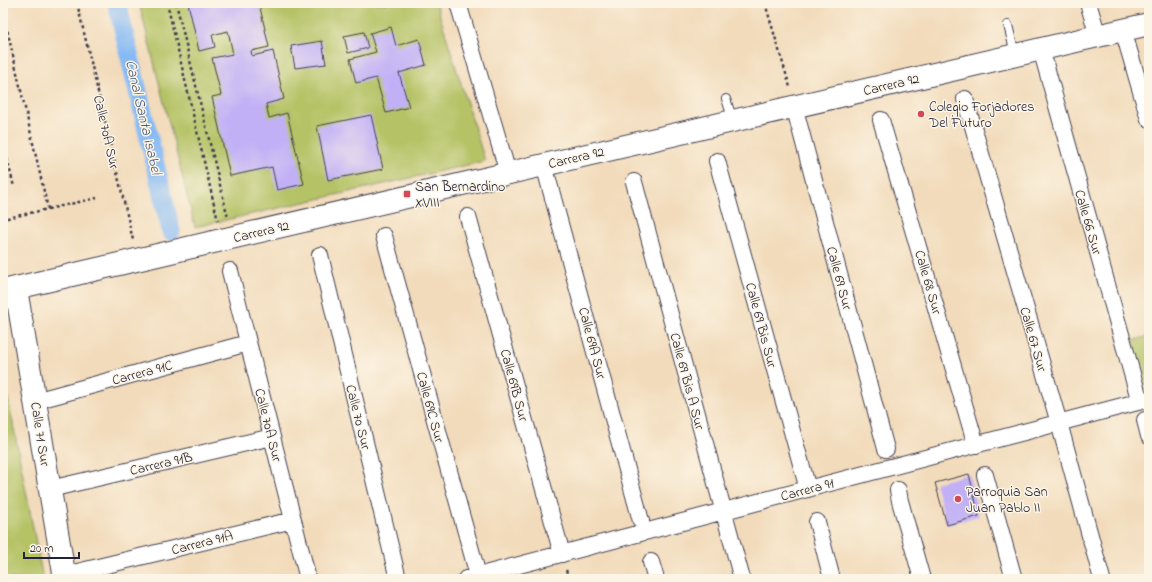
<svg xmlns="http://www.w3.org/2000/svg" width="1152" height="582" viewBox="0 0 1152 582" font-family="'Indie Flower',sans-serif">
	<rect width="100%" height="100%" fill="#fcf5e5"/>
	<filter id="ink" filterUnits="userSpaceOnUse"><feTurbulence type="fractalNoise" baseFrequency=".025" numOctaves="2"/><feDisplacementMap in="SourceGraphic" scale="8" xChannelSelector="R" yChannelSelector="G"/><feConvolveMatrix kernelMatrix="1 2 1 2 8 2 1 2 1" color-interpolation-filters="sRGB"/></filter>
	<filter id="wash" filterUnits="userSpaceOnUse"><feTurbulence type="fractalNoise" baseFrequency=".012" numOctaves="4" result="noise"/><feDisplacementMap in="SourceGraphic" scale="16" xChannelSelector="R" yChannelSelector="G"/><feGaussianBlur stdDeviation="0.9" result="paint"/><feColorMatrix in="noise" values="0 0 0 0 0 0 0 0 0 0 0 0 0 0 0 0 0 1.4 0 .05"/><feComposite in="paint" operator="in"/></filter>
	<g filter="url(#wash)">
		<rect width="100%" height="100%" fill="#f2dbbb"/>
		<path fill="#b5c366" stroke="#6c7250" d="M139,3H436L485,161L195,227Z
			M1149,336V383L1143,385L1131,341Z
			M3,372L43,579H3Z"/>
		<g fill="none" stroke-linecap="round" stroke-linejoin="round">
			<path stroke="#86baf4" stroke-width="19" d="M117,3L171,231"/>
		</g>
		<g id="blocks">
			<path fill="#c1b0f6" d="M188,3H259L269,47L251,51L252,56L273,51L284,99L266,104L269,118L287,113L304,184L277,190L272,167L230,176L212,97L221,95L212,58L233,54L228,31L212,35L215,47L199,51Z
				M391,27L396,46L419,39L426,65L399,73L409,107L386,113L376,78L356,83L350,59L376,52L370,33Z
				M364,32L368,48L348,53L344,36Z
				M322,41L326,64L295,68L291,46Z
				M371,115L383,169L328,180L317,126Z
				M969,474L979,516L947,525L935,483Z"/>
		</g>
	</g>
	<g filter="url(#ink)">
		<use href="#blocks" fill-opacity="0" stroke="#413e4e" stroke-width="1"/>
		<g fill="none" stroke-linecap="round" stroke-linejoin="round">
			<defs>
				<path id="lane" d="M1008,25L1015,54
					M726,99L733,120"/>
				<path id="street" d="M458,3L508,173
					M1088,3L1098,36
					M1123,30L1149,119
					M1041,49L1138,395
					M965,99L1059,423L1102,579
					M794,106L886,449
					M881,120L976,445
					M717,161L808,489
					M544,165L641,521
					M634,182L742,579
					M468,217L562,554
					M384,236L479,579
					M320,255L398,579
					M230,271L308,579
					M35,401L248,343
					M1145,420L1149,436
					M985,475L1014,579
					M50,489L272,437
					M898,490L900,501L922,579
					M817,522L832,579
					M651,562L656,579
					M65,575L293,520
					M466,579L1149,399"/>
				<path id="secondary" d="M16,289L65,579
					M3,291L1149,24"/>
			</defs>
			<use href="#lane" stroke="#413e4e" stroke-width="10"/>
			<use href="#street" stroke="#413e4e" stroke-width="18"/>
			<use href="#secondary" stroke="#413e4e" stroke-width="24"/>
			<path stroke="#413e4e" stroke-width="2.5" stroke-dasharray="3 3" stroke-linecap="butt" d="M77,3L133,240
				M167,3L218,221
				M176,3L228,218
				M765,3L790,87
				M3,30L7,29L48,209L3,219
				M3,141L14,187
				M48,209L97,198
				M566,570L569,579"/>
			<use href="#lane" stroke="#fff" stroke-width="8"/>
			<use href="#street" stroke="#fff" stroke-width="16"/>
			<use href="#secondary" stroke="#fff" stroke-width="22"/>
		</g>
	</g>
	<g fill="#d1495b" stroke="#fcf5e5" stroke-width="1.5">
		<circle cx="921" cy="114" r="4"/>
		<rect x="403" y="190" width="8" height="8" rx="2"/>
		<circle cx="958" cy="499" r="4"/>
	</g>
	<g text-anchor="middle" stroke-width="3" stroke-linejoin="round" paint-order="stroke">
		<g font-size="14" fill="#22223b" stroke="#fcf5e5">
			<text transform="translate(891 84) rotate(-13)" y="5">Carrera 92</text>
			<text transform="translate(107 132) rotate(77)" y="5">Calle 70A Sur</text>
			<text transform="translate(576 157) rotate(-13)" y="5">Carrera 92</text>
			<text transform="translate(1089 222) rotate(74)" y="5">Calle 66 Sur</text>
			<text transform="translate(261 231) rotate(-13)" y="5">Carrera 92</text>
			<text transform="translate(840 278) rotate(75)" y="5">Calle 69 Sur</text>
			<text transform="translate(929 282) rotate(74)" y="5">Calle 68 Sur</text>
			<text transform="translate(762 325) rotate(75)" y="5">Calle 69 Bis Sur</text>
			<text transform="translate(1034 339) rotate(74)" y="5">Calle 67 Sur</text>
			<text transform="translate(593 343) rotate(75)" y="5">Calle 69A Sur</text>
			<text transform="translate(142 372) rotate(-15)" y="5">Carrera 91C</text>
			<text transform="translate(688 381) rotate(75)" y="5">Calle 69 Bis A Sur</text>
			<text transform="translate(515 385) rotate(75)" y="5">Calle 69B Sur</text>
			<text transform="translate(431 407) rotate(75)" y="5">Calle 69C Sur</text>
			<text transform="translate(359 417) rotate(76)" y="5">Calle 70 Sur</text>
			<text transform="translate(269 425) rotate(76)" y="5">Calle 70A Sur</text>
			<text transform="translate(41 434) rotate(81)" y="5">Calle 71 Sur</text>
			<text transform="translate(161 463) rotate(-13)" y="5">Carrera 91B</text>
			<text transform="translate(807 489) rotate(-15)" y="5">Carrera 91</text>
			<text transform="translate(202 542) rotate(-14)" y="5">Carrera 91A</text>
		</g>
		<g font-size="14" fill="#22223b" stroke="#fcf5e5" text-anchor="start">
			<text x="929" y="111">Colegio Forjadores<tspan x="929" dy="16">Del Futuro</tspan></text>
			<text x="415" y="191">San Bernardino<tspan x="415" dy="16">XVIII</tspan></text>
			<text x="966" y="496">Parroquia San<tspan x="966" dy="16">Juan Pablo II</tspan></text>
		</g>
		<g font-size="15" font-style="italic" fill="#45577c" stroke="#fcf5e5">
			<text transform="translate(144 117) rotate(77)" y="5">Canal Santa Isabel</text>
		</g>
	</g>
	<rect width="1152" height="582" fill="none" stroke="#fcf5e5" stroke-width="16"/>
	<path d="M24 552v6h55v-6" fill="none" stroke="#22223b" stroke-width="2"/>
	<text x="30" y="552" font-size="12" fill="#22223b" stroke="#fcf5e5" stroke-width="3" paint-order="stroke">20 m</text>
</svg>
